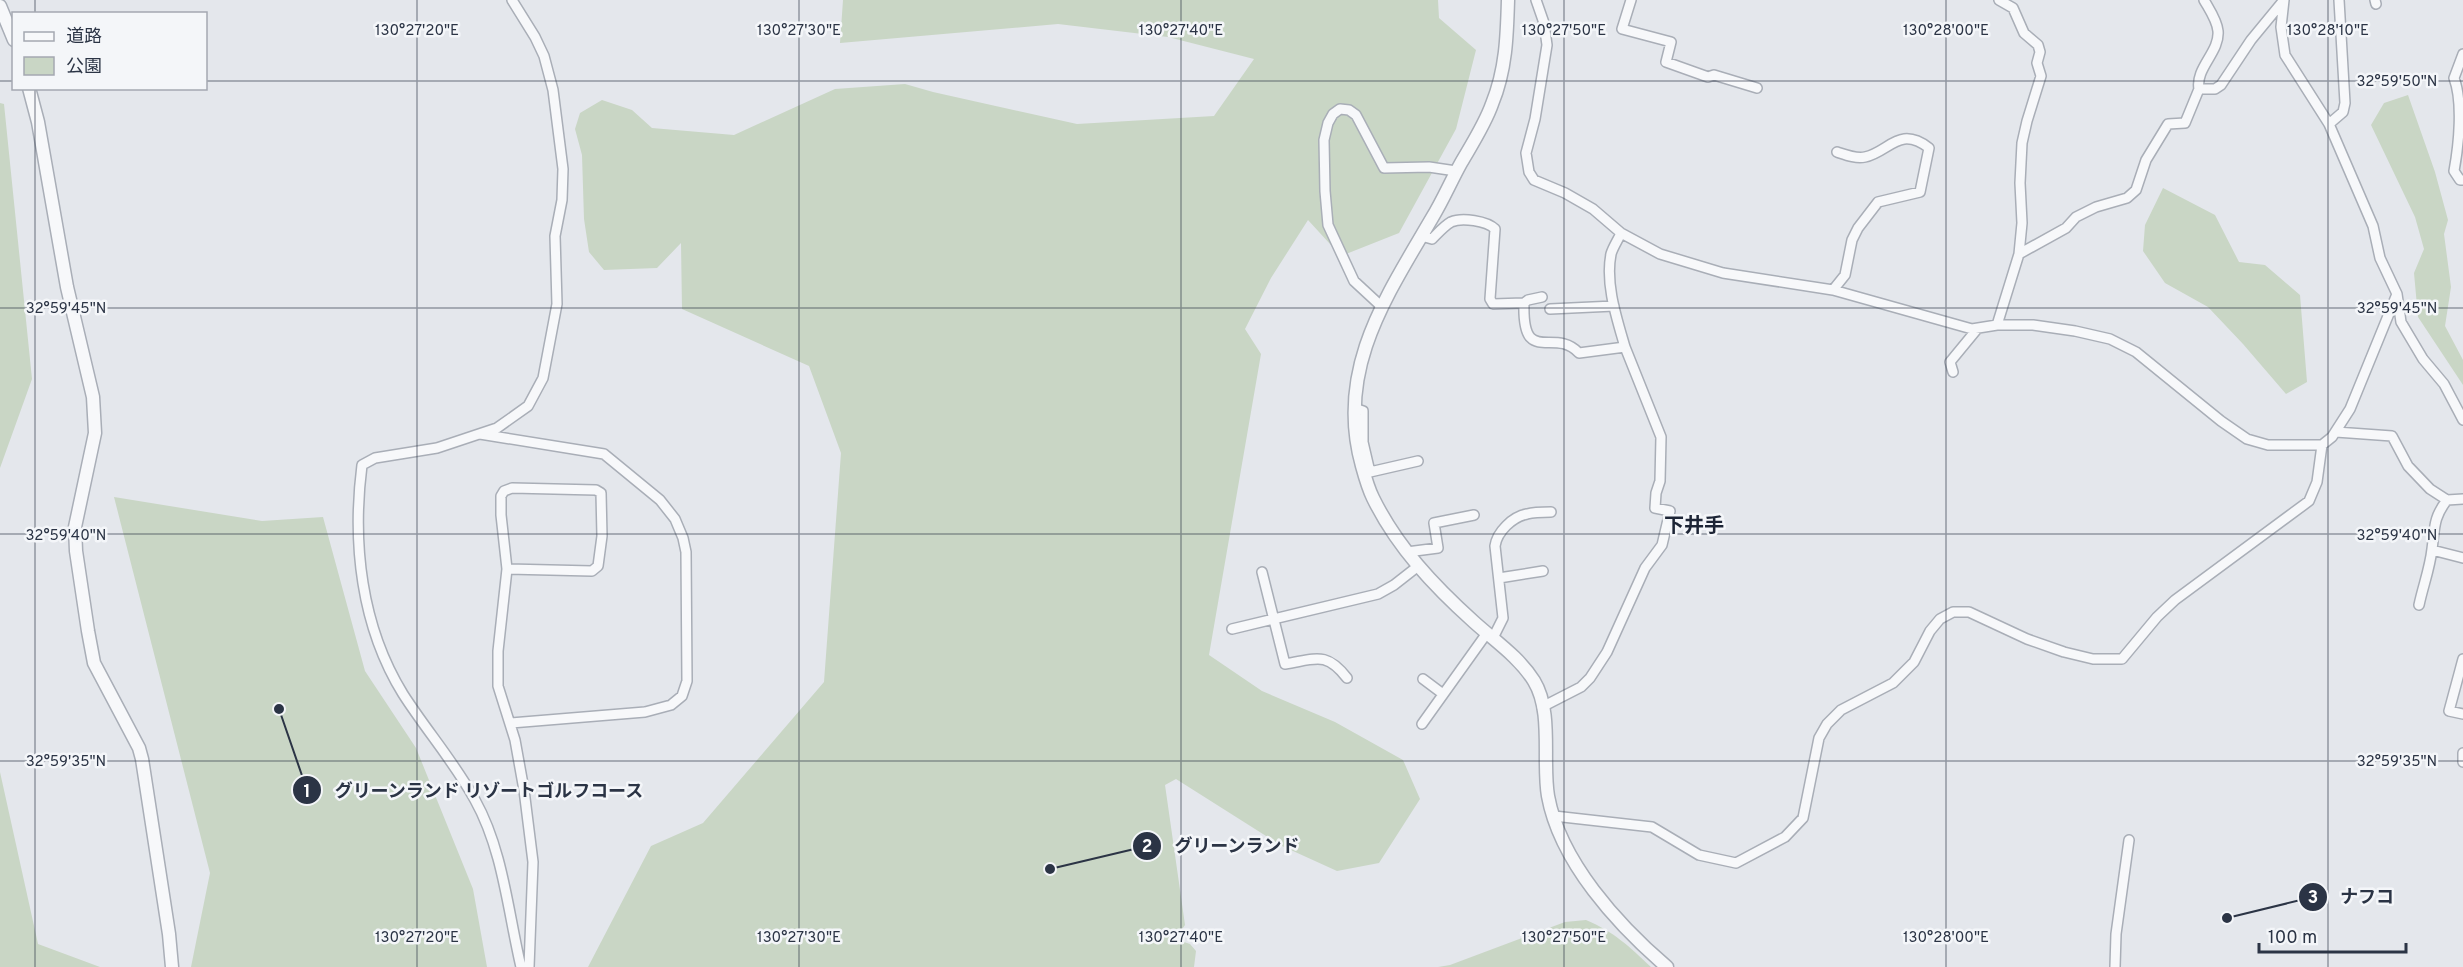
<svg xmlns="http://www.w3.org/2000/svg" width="2463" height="967" viewBox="0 0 2463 967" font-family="Overpass,'Noto Sans JP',sans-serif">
	<rect width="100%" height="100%" fill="#e4e7ec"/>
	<path fill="#c9d6c5" d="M843,0H1438L1439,18L1476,50L1456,129L1399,233L1341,256L1308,220L1271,278L1245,329L1261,354L1209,655L1262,691L1335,722L1403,760L1420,799L1379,863L1337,871L1282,846L1176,779L1165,785L1185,925L1175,939L1190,944L1196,951L1194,967H588L651,846L703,823L824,682L841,453L809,366L682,309L681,243L657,268L604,270L589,252L584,219L582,155L575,129L580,113L602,100L632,110L652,128L734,135L835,89L905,84L933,92L1077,124L1214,116L1254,59L1168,37L1058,24L840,43Z
		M2408,95L2435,172L2448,220L2444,234L2451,287L2445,326L2463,360V385L2418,317L2414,273L2424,249L2415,217L2371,125L2384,103Z
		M0,103L4,104L32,379L0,468Z
		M2163,188L2215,215L2239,262L2265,265L2300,295L2307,382L2286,394L2243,344L2208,307L2165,283L2143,251L2145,225Z
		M114,497L262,521L323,517L365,671L416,748L473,889L487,967H191L210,873Z
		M0,772L38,944L100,967H0Z
		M1586,920C1614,932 1629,946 1651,967H1438L1450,965L1565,922Z"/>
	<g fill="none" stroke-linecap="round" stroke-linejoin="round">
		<defs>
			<path id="minor" d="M512,0L535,37L544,56L553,90L563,169L562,200L555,236L557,304L543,378L528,406L497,428L437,448L375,458L362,465C352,543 361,626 403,694C426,730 455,763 475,800C503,850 508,912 521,967
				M1536,0L1544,23L1547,45L1535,119L1526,153L1529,172L1534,180L1565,193L1593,209L1621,233L1660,254L1723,273L1833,290L1972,329L1997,325H2033L2075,331L2110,339L2136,352L2221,421L2247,439L2268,445H2322L2332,437L2350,409L2397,294
				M1631,0L1622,29L1671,42L1666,62L1708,77L1714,75L1757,88
				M2284,0L2281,27L2285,55L2329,124L2373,226L2380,258L2397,294L2401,322L2423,359L2444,384L2463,420
				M2375,0L2376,4
				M2463,54L2454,78C2463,102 2459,144 2454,171L2460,180H2463
				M2199,89C2195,68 2220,52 2218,31C2217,20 2209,9 2204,0
				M2329,124L2343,112L2345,103L2339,0
				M1421,236L1432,239C1438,233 1444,226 1451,222C1462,217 1487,221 1495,229L1490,299L1493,304L1524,303C1522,368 1554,326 1579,353L1625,347C1617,319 1605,284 1611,254C1613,247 1618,240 1621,233
				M2019,254L2066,228L2076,217L2096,207L2127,198L2136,190L2146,160L2168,124L2185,123L2199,89H2215L2221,85L2251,40L2284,0
				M1833,290L1845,275L1852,240L1858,228L1878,202L1920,192L1929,148C1899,125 1889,152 1865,157C1856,159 1846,155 1837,152
				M1524,303L1528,300L1542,297
				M1381,306L1354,281L1328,225L1325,191L1324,140L1328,123L1333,114L1340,109L1349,110L1356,115L1384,168L1429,167L1456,171
				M1550,309L1614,306
				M1997,325L2019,254L2022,223L2020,183L2022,143L2027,121L2041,76L2037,63L2040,52L2038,45L2024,33L2013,8L1999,0
				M1953,372L1950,362L1978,328
				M1354,408L1363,411V442L1370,472L1418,461
				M2336,432L2392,436L2408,466L2430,489L2447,500L2463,499
				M480,434L604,454L660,500L675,519L683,538L686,552L687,681L682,696L671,705L645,712L511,723
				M512,488L596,490L601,493L602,536L598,566L592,571L507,569L501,515V496L504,491Z
				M2432,550L2463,558
				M1407,552L1438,548L1434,523L1474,515
				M507,569L498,651V686L515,740L524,790L533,862L529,967
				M1262,572L1285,664C1316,659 1326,651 1347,678
				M1499,578L1543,571
				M2419,605C2423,586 2430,568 2432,549C2435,528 2433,518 2447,500
				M1232,629L1378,594L1394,585L1417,567
				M1493,638L1503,618L1495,546C1497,532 1512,517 1527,514C1534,512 1543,512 1551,512
				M2463,659L2449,711L2463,714
				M1423,679L1443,694
				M1542,707L1581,687L1590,678L1607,652L1645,568L1662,545L1670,511L1655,508L1656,493L1660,481L1661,437L1625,347
				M1422,724L1487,633
				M2463,753V762
				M1554,816L1652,827L1699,855L1736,863L1785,837L1803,818L1819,738L1827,724L1841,710L1893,683L1914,662L1930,631L1940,619L1953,612H1969L2027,639L2064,652L2093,659H2122L2157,617L2175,600L2309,501L2317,482L2322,445
				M2115,967L2116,934L2129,840"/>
			<path id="tertiary" d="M1508,0C1507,36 1506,70 1492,104C1485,124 1472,144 1461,163C1451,181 1443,200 1432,218C1386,297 1335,370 1362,466C1365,477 1368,488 1373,498C1397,547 1434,586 1474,622C1495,641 1519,657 1534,681C1553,712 1542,761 1548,796C1560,862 1618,925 1667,967
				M0,6L14,40
				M29,88L38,122L67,287L93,397L95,433L75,527L76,551L88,631L94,663L139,748L142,759L169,934L172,967"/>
		</defs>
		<use href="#minor" stroke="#a9aeb7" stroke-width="12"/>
		<use href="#tertiary" stroke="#a9aeb7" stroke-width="15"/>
		<use href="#minor" stroke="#f7f8fa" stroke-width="9"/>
		<use href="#tertiary" stroke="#f7f8fa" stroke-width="12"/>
	</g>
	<path fill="none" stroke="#2b3445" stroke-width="1.5" stroke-opacity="0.45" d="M35,0V14M417,0V967M799,0V967M1181,0V967M1564,0V967M1946,0V967M2328,0V967M0,81H14M206,81H2463M35,88V967M0,308H2463M0,534H2463M0,761H2463"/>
	<g text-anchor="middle" stroke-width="5" stroke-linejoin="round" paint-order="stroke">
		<g font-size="20" font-weight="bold" fill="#1d2536" stroke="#f4f6f9">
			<text x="1694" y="532">下井手</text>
		</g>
	</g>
	<g font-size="15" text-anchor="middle" fill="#2b3445" stroke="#f4f6f9" stroke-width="5" stroke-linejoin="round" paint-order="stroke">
		<text x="417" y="35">130°27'20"E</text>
		<text x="799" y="35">130°27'30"E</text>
		<text x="1181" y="35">130°27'40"E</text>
		<text x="1564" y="35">130°27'50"E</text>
		<text x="1946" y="35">130°28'00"E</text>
		<text x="2328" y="35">130°28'10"E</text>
		<text x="2397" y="86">32°59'50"N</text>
		<text x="66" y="313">32°59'45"N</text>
		<text x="2397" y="313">32°59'45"N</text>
		<text x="66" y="540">32°59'40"N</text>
		<text x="2397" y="540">32°59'40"N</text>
		<text x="66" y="766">32°59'35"N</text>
		<text x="2397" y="766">32°59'35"N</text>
		<text x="417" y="942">130°27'20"E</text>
		<text x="799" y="942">130°27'30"E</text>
		<text x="1181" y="942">130°27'40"E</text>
		<text x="1564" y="942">130°27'50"E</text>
		<text x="1946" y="942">130°28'00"E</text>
	</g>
	<path fill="none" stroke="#2b3445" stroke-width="2" d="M279 709L307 790M1050 869L1147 846M2227 918L2313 897"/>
	<g fill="#2b3445" stroke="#f4f6f9" stroke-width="2">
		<circle cx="279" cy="709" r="6"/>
		<circle cx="1050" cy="869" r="6"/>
		<circle cx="2227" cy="918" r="6"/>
		<circle cx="307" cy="790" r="15"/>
		<circle cx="1147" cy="846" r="15"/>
		<circle cx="2313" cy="897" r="15"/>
	</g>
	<g font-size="18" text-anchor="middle" font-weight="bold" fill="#fff">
		<text x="307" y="797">1</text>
		<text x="1147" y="852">2</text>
		<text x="2313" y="903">3</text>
	</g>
	<g font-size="18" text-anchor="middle" font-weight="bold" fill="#2b3445" stroke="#f4f6f9" stroke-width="5" stroke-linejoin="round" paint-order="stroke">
		<text x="489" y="797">グリーンランド リゾートゴルフコース</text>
		<text x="1237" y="852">グリーンランド</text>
		<text x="2367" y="903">ナフコ</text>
	</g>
	<rect x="12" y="12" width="195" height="78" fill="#f4f6f9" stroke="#a4a8b1" stroke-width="1.5"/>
	<rect x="24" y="32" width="30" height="9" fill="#f7f8fa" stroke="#a4a8b1" stroke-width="1.5"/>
	<text x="66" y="42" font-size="18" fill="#2b3445">道路</text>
	<rect x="24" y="57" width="30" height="18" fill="#c9d6c5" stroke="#a4a8b1" stroke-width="1.5"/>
	<text x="66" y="72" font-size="18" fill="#2b3445">公園</text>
	<path d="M2259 943v9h147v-9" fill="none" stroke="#2b3445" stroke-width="3"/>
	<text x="2268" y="943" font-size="18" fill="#2b3445" stroke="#f4f6f9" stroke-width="4.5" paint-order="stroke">100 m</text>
</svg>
